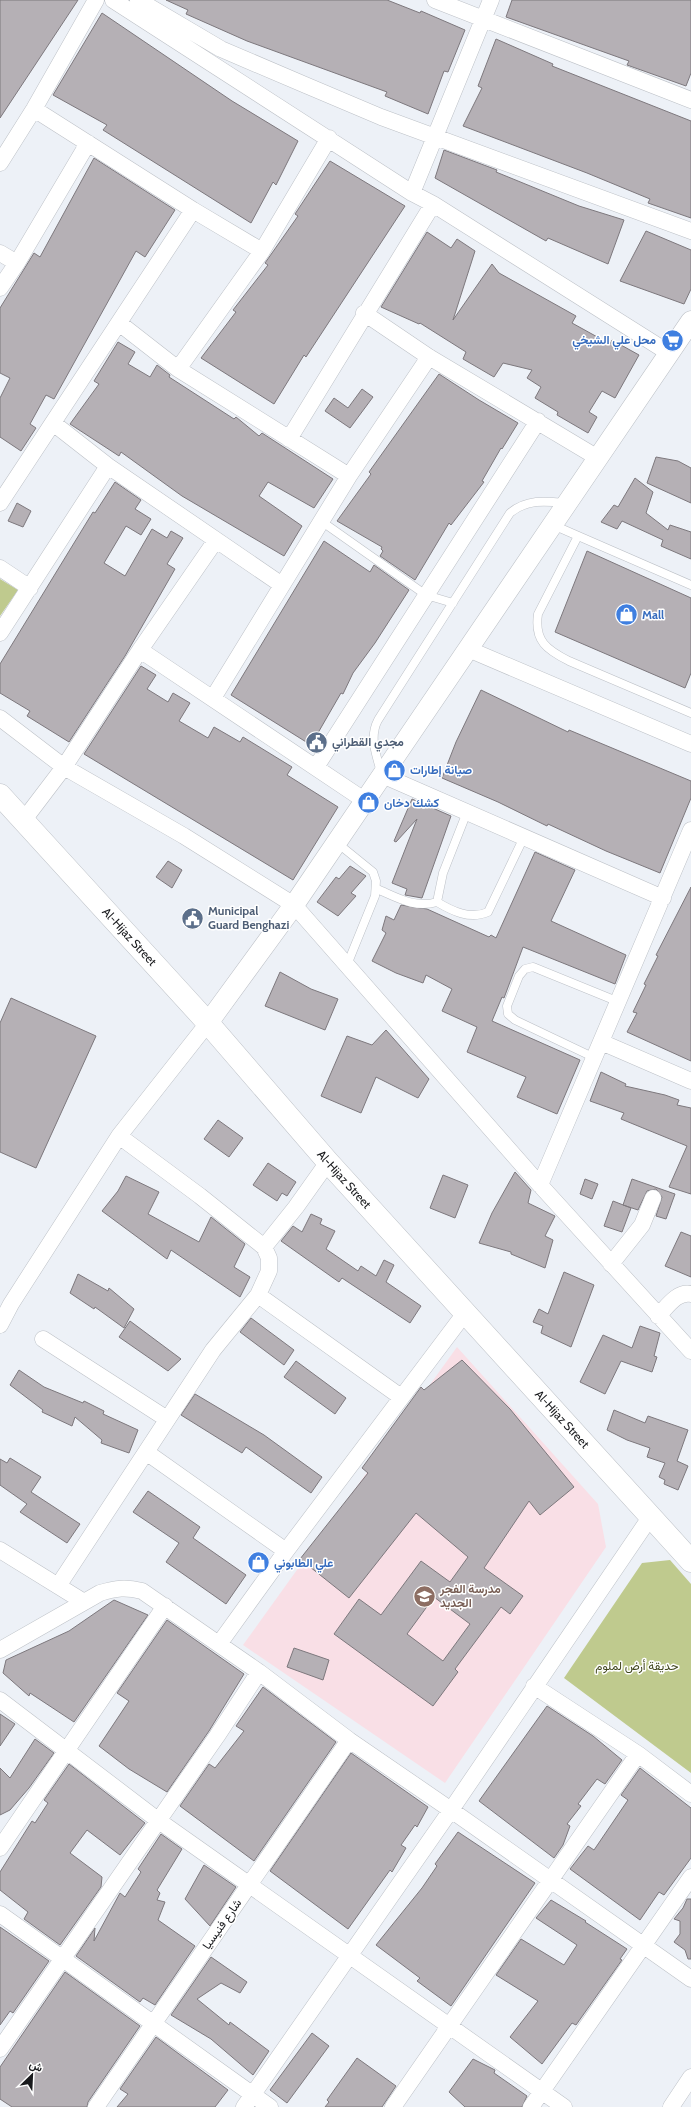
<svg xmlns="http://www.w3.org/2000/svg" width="691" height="2107" viewBox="0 0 691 2107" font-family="Cabin,Vazirmatn,sans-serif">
	<rect width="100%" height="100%" fill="#edf1f7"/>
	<path fill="#f9dfe6" d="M457,1347L598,1504L606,1547L445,1783L243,1645Z"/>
	<path fill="#bfca8e" d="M0,579L18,590L0,616Z
		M670,1560L691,1584V1773L564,1678L642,1563Z"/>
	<path fill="#b5b0b5" stroke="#7d787d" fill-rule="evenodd" d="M0,0H78L0,118Z
		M166,0H387L420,13L421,11L465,30L448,72L444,71L428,114L385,96L387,92L247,41L186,14L188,10Z
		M512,0H691V73L686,86L627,65L629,61L506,17Z
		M102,13L232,101L298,141L276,185L273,182L251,223L103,130L107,125L53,95Z
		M496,39L553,64L552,66L691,121V218L648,203L650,199L587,173L463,126L482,88L478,86Z
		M444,150L497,170L496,172L579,206L624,220L608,264L548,238L546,241L435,178Z
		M94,158L175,210L145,257L136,251L54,399L46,395L30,424L36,428L21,451L0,437V398L10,378L0,373V308L34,253L40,257Z
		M330,161L405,206L306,357L304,355L274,404L201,358L236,312L233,310L268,265L265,263L298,216L295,214Z
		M646,231L691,250V289L684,304L620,281Z
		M427,232L451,248L457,239L475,251L453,320L492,264L499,273L576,316L572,323L610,344L612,340L639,355L615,398L602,391L589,412L597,417L588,433L557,415L558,412L535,398L541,387L527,378L532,370L503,363L494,377L463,359L466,352L420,323L419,324L381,307Z
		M118,342L135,352L128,364L150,377L157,365L170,375L169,377L234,419L236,417L259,436L262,433L333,479L314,508L268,482L259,496L302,526L284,556L182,496L121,452L119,456L70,424L99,384L94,381Z
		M439,374L479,400L518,423L502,449L501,448L482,481L484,482L451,525L449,523L415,580L380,556L383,551L381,549L382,547L337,521L371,474L369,472Z
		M362,389L373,397L350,428L325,411L334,398L348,408Z
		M656,457L678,461L691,468V503L647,483Z
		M635,478L653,492L646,513L668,530L670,525L691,532V559L661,546L663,540L622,521L617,529L601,522L614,505L618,507Z
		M115,482L141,500L135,509L151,519L141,535L126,526L104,563L125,576L152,529L167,538L171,531L183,538L167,564L175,569L125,656L69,742L27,716L30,711L0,693V664L93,512L95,513Z
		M17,503L31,511L23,527L8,521Z
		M324,541L370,572L374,565L409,590L375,643L353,673L343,694L341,693L311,745L231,695Z
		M587,551L691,598V673L685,688L555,632Z
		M141,666L156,675L147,689L168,702L173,693L190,703L179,721L208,738L214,727L240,742L243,737L292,767L287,775L338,807L293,880L84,754Z
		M481,690L568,732L569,730L691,781V798L660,873L606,851L548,824L547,826L498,802L442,778L456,742Z
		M412,799L451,816L422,898L405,895L407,889L392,883L417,819L396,842L394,841Z
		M535,852L575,870L551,921L626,955L615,984L523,947L504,998L502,997L492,1021L580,1060L557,1114L517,1097L526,1077L467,1052L477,1027L442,1011L452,989L426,975L423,983L396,973L372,961L386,933L382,930L386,916L394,920L401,905L427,909L489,937L491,935L496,938Z
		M168,861L182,870L172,888L156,877Z
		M350,866L366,876L351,893L356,896L338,916L317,902L336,877L339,879Z
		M691,887V1061L627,1032L637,1013L633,1012L646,985L644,984L658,956L656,955Z
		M280,972L311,989L338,999L325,1030L265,1006Z
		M11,998L96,1036L36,1168L0,1152V1023Z
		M386,1030L429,1079L418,1098L376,1077L361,1113L321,1096L347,1036L372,1045Z
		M601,1072L626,1084L625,1086L665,1095L679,1100L677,1105L691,1108V1194L669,1187L687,1146L621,1119L624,1113L590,1101Z
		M218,1120L243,1138L229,1157L204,1139Z
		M268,1163L296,1182L287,1196L282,1193L277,1201L253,1185Z
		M515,1172L531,1190L528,1203L555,1216L545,1236L553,1240L545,1268L511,1254V1252L479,1243L492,1213Z
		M443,1175L468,1185L455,1218L430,1208Z
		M126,1176L159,1192L148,1214L199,1242L211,1217L245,1244L234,1267L250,1277L240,1297L171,1250L167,1259L102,1211L118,1191Z
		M585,1179L598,1184L592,1199L580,1194Z
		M632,1179L675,1194L666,1219L656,1216L662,1197L656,1189L647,1191L638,1210L623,1205Z
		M613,1201L631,1208L622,1232L604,1226Z
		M311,1214L322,1219L320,1224L335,1231L326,1249L358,1271L361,1266L376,1276L384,1260L394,1265L386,1282L421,1306L410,1323L342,1278L339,1282L281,1241L293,1226L302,1232Z
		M681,1232L691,1236V1277L665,1266Z
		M564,1272L594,1285L571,1347L541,1333L543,1326L533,1322L539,1309L548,1314Z
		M78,1274L108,1291L109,1288L134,1309L124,1328L95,1307L94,1309L70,1293Z
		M251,1318L294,1350L284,1365L240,1332Z
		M130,1321L181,1359L168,1371L119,1337Z
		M640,1326L660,1333L654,1356L657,1357L652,1372L621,1361L605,1394L580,1382L603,1335L632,1348Z
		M462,1360L510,1409L574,1487L540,1515L529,1501L484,1568L523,1596L510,1614L501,1607L455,1669L458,1672L433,1706L334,1634L359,1599L381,1615L421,1561L450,1582L468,1557L416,1513L349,1598L300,1559L368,1473L362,1468L421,1387L424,1390ZM434,1597L470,1624L443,1661L407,1634Z
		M296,1361L346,1398L335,1414L284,1377Z
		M19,1370L44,1387L83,1403L84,1401L104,1411L103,1414L138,1430L129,1453L101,1443L102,1440L75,1417L72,1426L42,1412L43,1410L10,1385Z
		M195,1394L264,1435L322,1477L311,1493L246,1447L242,1453L181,1415Z
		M614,1410L645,1423L648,1416L688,1430L677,1461L688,1466L678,1490L664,1484L665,1480L659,1477L665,1463L647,1457L650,1448L627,1440L607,1430Z
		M10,1458L41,1477L31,1492L80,1524L67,1543L20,1512L27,1504L0,1485V1459L7,1463Z
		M148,1491L200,1527L193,1538L246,1575L226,1604L166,1562L179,1543L133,1512Z
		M114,1600L148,1615L74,1722L30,1693L29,1696L3,1673L6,1660L69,1631Z
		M167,1620L244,1674L209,1731L167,1792L129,1769L99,1746L129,1701L117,1693Z
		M294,1648L329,1660L323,1680L287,1667Z
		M263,1687L336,1742L254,1861L180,1806L209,1764L215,1768L244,1731L236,1726Z
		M547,1706L593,1736L622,1760L605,1784L597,1779L578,1804L581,1806L567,1824L570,1826L563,1845L554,1858L479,1801Z
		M0,1714L15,1724L0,1746Z
		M35,1739L54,1753L29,1788L10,1810L0,1815V1768L10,1778Z
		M351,1753L428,1807L417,1827L415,1825L401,1845L406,1848L392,1872L390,1870L348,1929L270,1871Z
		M69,1764L145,1823L120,1855L87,1830L70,1853L102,1877L101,1887L60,1945L24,1919L28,1912L0,1890V1872L32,1821L35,1823L48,1803L44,1800Z
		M640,1768L691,1808V1858L664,1895L659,1892L640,1920L570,1869L588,1846L594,1850L628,1800L621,1795Z
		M458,1832L535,1883L451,2006L417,1981L420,1978L376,1945L422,1888L437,1866L435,1864Z
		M161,1834L182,1849L157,1890L160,1893L157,1900L165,1902L158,1920L195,1946L155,2005L143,1998L140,2002L76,1956L95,1928L94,1941L120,1893L125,1897L141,1872L138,1869Z
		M204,1865L236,1887L210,1926L185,1899Z
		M687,1899H691V1959H688L685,1950L674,1942L680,1934V1921L674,1919L683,1908Z
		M551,1900L586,1921L585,1922L627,1949L620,1959L622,1960L576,2025L572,2023L542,2064L510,2037L538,2001L496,1975L521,1939L564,1965L577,1945L536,1918Z
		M0,1927L49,1961L13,2013L10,2011L0,2025Z
		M211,1957L247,1982L240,1993L221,1983L197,1999L229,2025L230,2022L269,2051L253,2075L211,2039L171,2015Z
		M65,1972L140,2026L88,2102L87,2107H12L0,2099V2067Z
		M312,2033L329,2046L287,2103L270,2090Z
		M156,2037L228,2090L215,2107H117L128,2094L120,2089Z
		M357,2058L396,2086L382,2107H325L329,2102L327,2100Z
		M473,2059L495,2070L494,2073L527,2096L522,2107H465L449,2092Z"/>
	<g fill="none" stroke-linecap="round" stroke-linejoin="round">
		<defs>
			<path id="service" d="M321,521L426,595L453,603
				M553,525L691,585
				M578,536L538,614C534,641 547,650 569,661L691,713
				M381,772C376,754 369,737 378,720L510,513C527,499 545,501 566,503
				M467,812L443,873L437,902C452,911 470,920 488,912L524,837
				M336,842L373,872L376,881L375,896L347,965
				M377,889C396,897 415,909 437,902
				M595,1058L515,1020L508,1014L507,1006L519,976L525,969L533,967L619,1002"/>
			<path id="minor" d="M113,0L412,193L433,204L669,353
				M138,0L221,49L303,84L381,117L691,231
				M435,0L691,100
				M34,109L193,210L262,251
				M0,163L34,109L96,0
				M412,193L491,0
				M0,253L17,263
				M0,288L17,263L88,143
				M364,313L429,357L598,458
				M119,323L178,369L349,476
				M178,369L262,251L329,138
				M53,423L108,466L282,585
				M289,439L433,204
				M0,503L193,210
				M0,568L30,588
				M0,633L108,466
				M468,649L691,744
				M140,650L364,800
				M213,698L349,476L429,357
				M0,718L64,767L184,836L294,905L540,1185L691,1351
				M316,767L538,421
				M382,775L663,898
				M23,821L64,767L140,650L216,540
				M601,1042L691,1081
				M540,1185L691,830
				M264,1247L296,1207L328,1162
				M611,1264L642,1225L653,1198
				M258,1295L401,1397
				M658,1316C667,1307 677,1291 691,1294
				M0,1325L11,1304L119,1136L208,1023
				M43,1339L167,1419
				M146,1452L286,1551
				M0,1550L84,1602
				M58,1586L213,1350L258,1295L269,1271V1258L264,1247L200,1196L119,1136
				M219,1644L286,1551L465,1313
				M0,1650L100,1593C116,1588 126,1587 142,1591L259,1672L349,1740L451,1810L691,1979
				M534,1686L638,1754L691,1794
				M0,1700L159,1821L564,2107
				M0,1848L165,1606
				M0,1914L270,2107
				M0,2049L217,1736L259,1672
				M96,2107L349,1740
				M244,2107L451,1810L651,1516
				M393,2107L638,1754
				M531,2107L691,1877
				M671,2107L691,2077"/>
			<path id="tertiary" d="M208,1023L294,905L691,321"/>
			<g id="secondary">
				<path id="s1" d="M0,795L208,1023L328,1162L691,1561"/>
			</g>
		</defs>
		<use href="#service" stroke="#bdc1c7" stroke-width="9"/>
		<use href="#minor" stroke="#bdc1c7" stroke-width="17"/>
		<use href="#tertiary" stroke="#bdc1c7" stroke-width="21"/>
		<use href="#secondary" stroke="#bdc1c7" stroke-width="23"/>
		<use href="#service" stroke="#fff" stroke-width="8"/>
		<use href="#minor" stroke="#fff" stroke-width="16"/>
		<use href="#tertiary" stroke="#fff" stroke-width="20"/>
		<use href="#secondary" stroke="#fff" stroke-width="22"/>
	</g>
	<defs>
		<symbol id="supermarket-disc" viewBox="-11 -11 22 22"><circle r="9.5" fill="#3f7fe0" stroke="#fff"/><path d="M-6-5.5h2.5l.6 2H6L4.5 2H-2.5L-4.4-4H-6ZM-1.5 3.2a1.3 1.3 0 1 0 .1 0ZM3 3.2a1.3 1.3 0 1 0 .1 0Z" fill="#fff"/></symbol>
		<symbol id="shop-disc" viewBox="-11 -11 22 22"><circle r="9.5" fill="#3f7fe0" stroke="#fff"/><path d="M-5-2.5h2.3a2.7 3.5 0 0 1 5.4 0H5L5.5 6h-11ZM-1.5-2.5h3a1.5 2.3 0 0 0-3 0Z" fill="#fff"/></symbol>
		<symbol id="civic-disc" viewBox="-11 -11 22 22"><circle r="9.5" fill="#5c6f8a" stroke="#fff"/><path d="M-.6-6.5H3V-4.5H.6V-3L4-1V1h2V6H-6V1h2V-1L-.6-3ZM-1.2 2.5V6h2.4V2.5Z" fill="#fff"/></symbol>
		<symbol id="school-disc" viewBox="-11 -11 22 22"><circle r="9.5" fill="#8d6e63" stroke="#fff"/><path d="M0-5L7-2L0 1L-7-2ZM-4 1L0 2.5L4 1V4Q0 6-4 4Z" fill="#fff"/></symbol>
	</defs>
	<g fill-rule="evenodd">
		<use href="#supermarket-disc" x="660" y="328" width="25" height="25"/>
		<use href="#shop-disc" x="614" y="602" width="25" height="25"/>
		<use href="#civic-disc" x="304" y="730" width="25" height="25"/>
		<use href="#shop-disc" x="382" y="758" width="25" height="25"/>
		<use href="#shop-disc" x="356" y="790" width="25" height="25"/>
		<use href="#civic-disc" x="180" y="906" width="25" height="25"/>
		<use href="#shop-disc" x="246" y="1550" width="25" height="25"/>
		<use href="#school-disc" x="412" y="1584" width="25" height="25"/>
	</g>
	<g text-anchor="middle" stroke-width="3" stroke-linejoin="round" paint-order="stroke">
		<g font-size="12" font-weight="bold" fill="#366cbe" stroke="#fff" text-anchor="start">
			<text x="656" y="344" text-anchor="end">محل علي الشيخي</text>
			<text x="642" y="619">Mall</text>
			<text x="410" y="774">صيانة إطارات</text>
			<text x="384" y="807">كشك دخان</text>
			<text x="274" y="1567">علي الطابوني</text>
		</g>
		<g font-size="12" font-weight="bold" fill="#4e5e75" stroke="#fff" text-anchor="start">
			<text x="332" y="746">مجدي القطراني</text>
			<text x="208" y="915">Municipal<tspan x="208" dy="14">Guard Benghazi</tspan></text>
		</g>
		<g font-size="12" fill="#191a1d" stroke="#fff">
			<text dy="4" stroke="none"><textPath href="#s1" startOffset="192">Al-Hijaz Street</textPath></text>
			<text dy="4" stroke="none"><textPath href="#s1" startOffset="516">Al-Hijaz Street</textPath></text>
			<text dy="4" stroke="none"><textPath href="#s1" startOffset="840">Al-Hijaz Street</textPath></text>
			<text transform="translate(222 1924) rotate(-55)" y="4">شارع فنيسيا</text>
		</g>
		<g font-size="12" font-weight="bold" fill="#785e54" stroke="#fff" text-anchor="start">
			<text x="440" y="1593">مدرسة الفجر<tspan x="440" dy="14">الجديد</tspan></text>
		</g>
		<g font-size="12" fill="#3f451c" stroke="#fff">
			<text x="637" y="1670">حديقة أرض لملوم</text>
		</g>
	</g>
	<g transform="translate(32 2075) rotate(24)" stroke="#ffffff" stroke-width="3" paint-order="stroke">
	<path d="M0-3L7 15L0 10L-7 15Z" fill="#191a1d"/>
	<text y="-6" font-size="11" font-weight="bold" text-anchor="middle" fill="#191a1d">ش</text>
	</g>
</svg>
